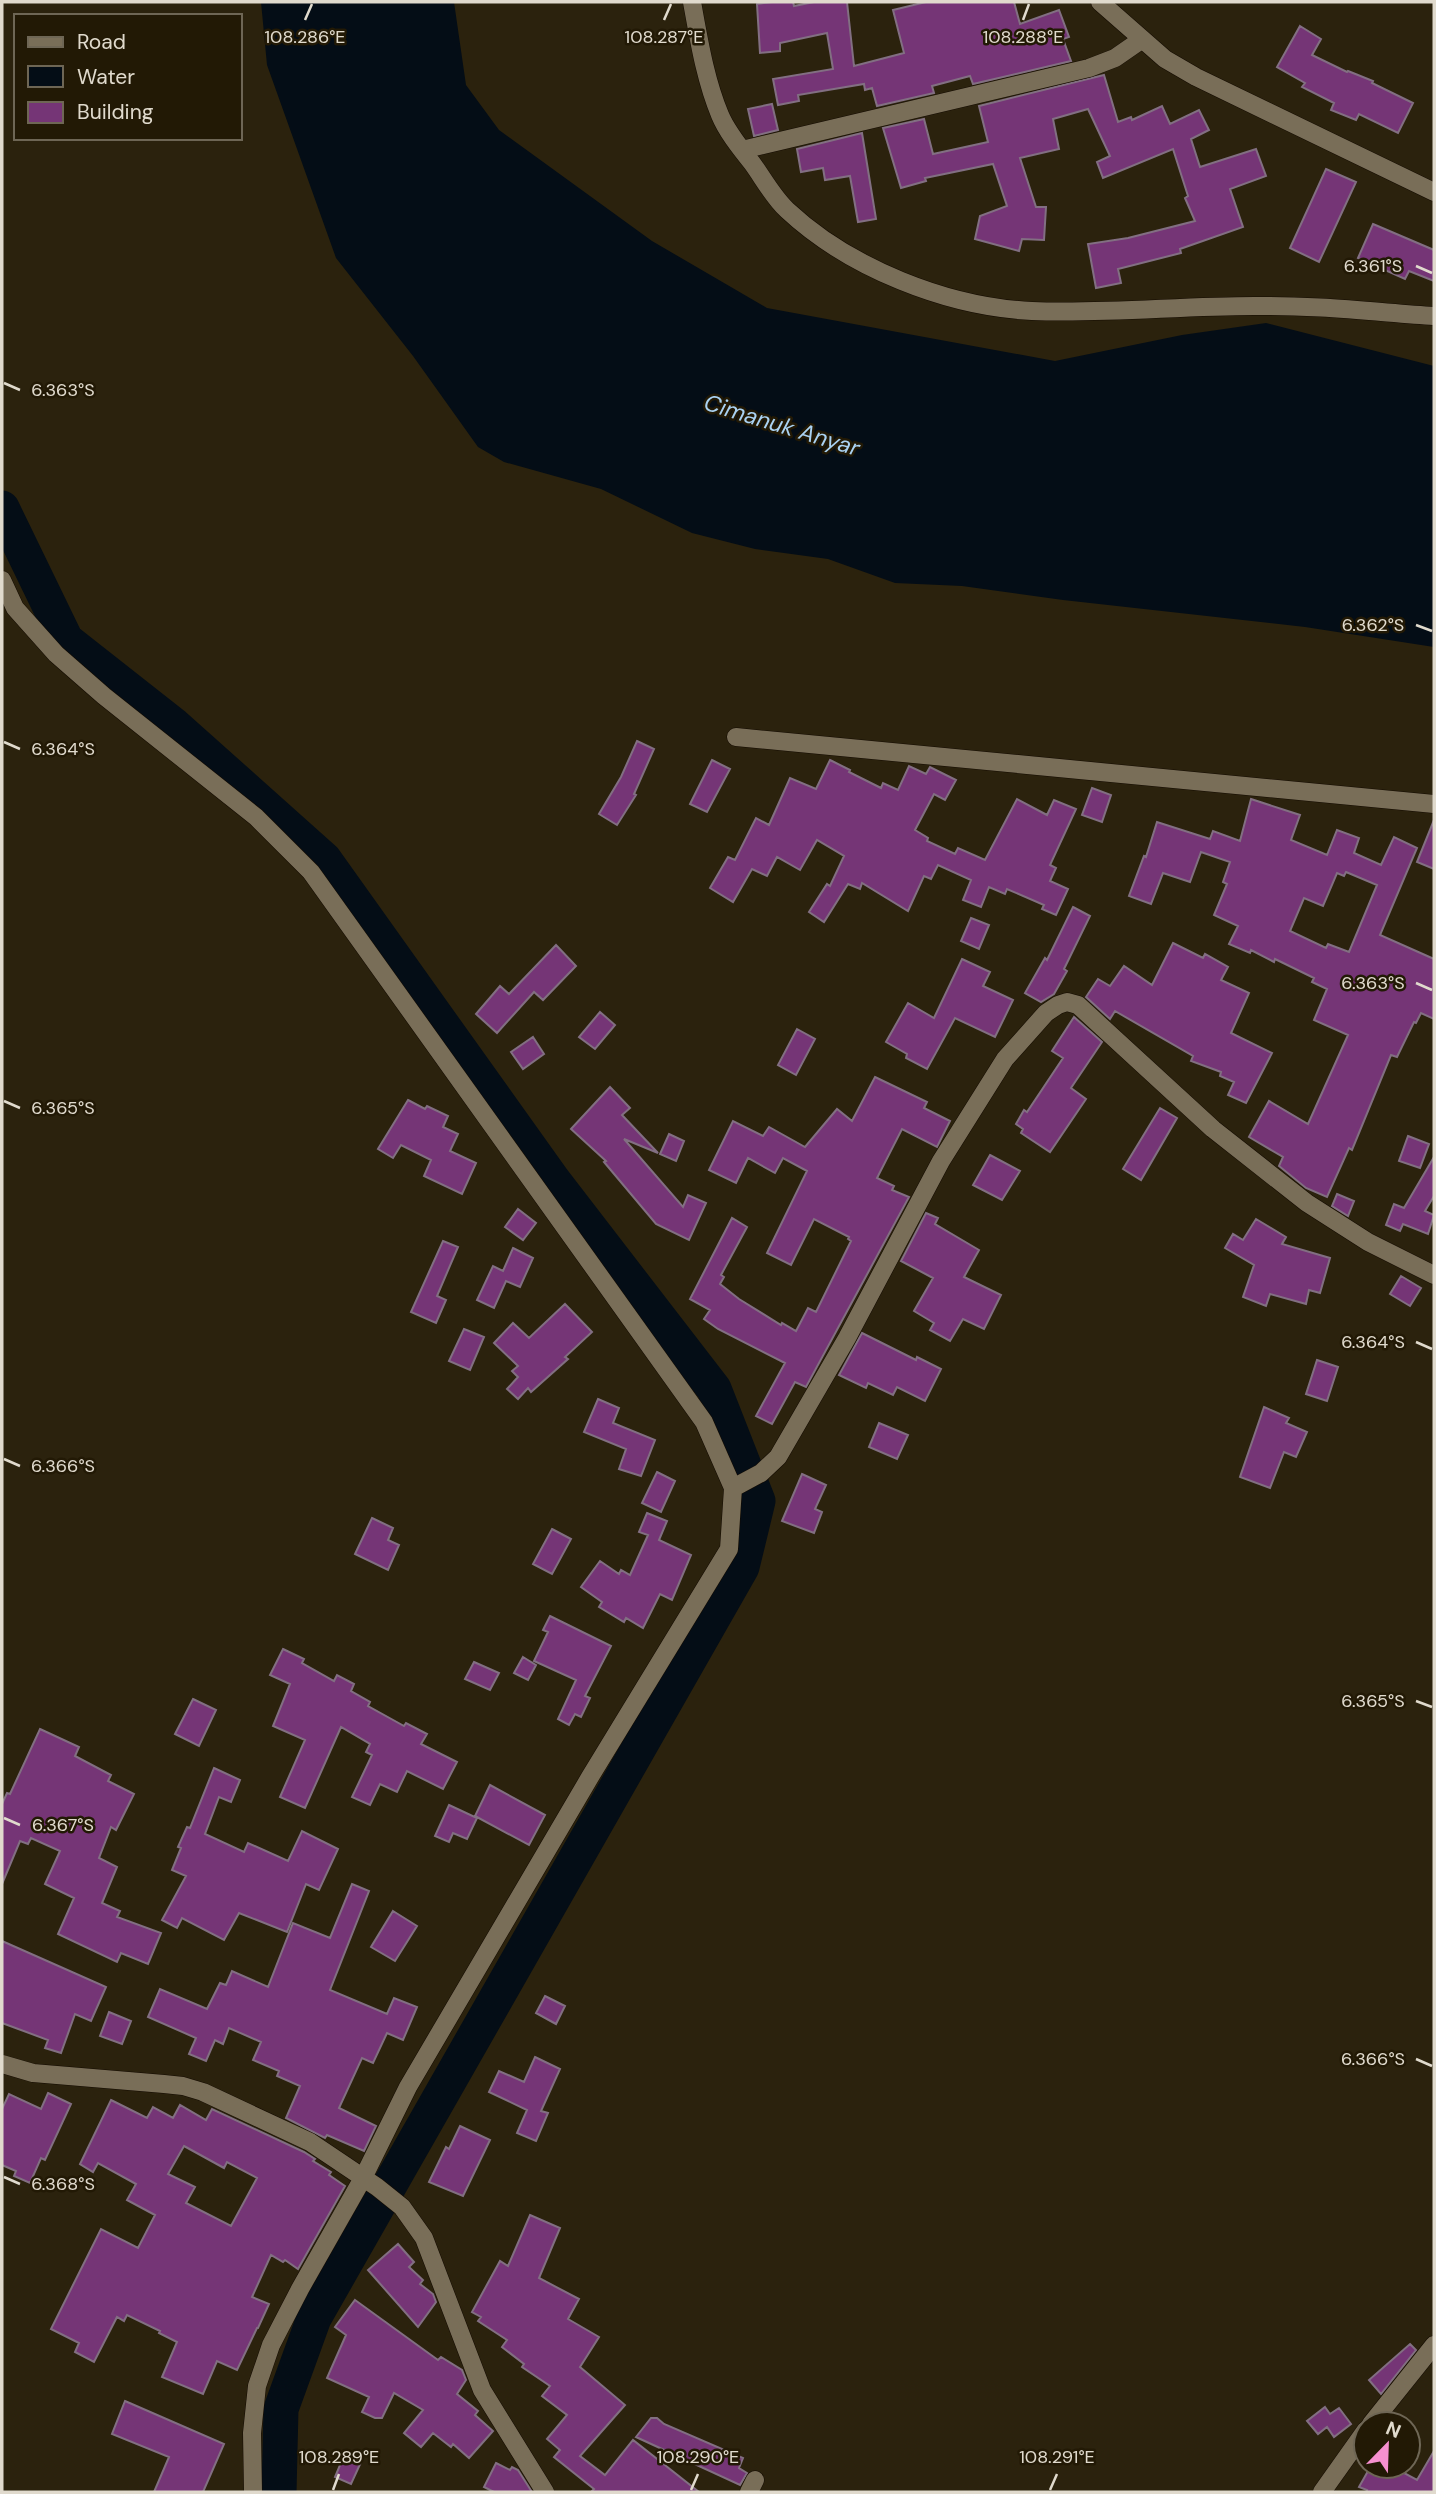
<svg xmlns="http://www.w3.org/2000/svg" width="1436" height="2494" viewBox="0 0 1436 2494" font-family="'DM Sans',sans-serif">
	<rect width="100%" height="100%" fill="#2b220d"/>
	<path fill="#040d16" d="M261,2H454L466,85L499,130L652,241L767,308L1055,361L1182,335L1266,323L1434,366V647L1305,627L1063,600L962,586L895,583L828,559L755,549L692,533L601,489L504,462L478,447L413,356L336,258L267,65Z"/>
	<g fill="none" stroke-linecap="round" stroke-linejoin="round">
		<path stroke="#040d16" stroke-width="35" d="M2,508L66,640L174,725L324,859L553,1180L714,1389L758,1501L742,1567L314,2318L281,2409L279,2492"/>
	</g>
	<path fill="#753576" stroke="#826f82" stroke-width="2" fill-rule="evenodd" d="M772,2H793L794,6L814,2H847L854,66L904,53L893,10L926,2H1014L1020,24L1059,10L1069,37L1063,39L1071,61L973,84L970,76L932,86L934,93L877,106L872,88L865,90L864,84L798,95L799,101L778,105L773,79L833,69L827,33L780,43V51L760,53L757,4Z
		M1300,26L1321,39L1312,55L1347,72L1348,71L1373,81L1372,83L1413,103L1398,133L1359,114L1356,120L1331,110L1334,103L1302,87L1305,83L1277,67Z
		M1104,75L1118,122L1131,117L1132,120L1162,106L1170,124L1199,110L1209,130L1191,139L1200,167L1256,149L1266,176L1230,189L1243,227L1180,249L1181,253L1118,269L1121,283L1096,288L1088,244L1128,238L1195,221L1185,198L1188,196L1173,149L1103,178L1097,162L1110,156L1088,109L1053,119L1059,149L1020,158L1036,207H1046L1044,240L1022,239L1019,251L975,239L980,216L1007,206L993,164L925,178L926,181L901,188L883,128L924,119L933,154L988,142L979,106Z
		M772,104L778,130L754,136L748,109Z
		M862,133L876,219L858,222L850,176L825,180L823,168L801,172L797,149Z
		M1326,169L1356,182L1319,262L1290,248Z
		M1373,224L1434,250V281L1409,271L1405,279L1358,258Z
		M637,741L654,749L634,794L636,795L617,825L599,814L621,777Z
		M712,760L730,769L707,812L690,804Z
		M830,760L850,770L849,772L881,788L883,783L898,790L909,766L926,774L930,767L956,780L945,800L934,794L915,830L928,838L927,841L955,854L958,848L985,860L1017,799L1047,815L1054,800L1076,809L1050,865L1056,868L1050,881L1068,889L1056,915L1042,909L1044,905L1007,889L1005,894L989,887L981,907L963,900L971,880L938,865L931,879L924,876L908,911L862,883L860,889L848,884L824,922L809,912L827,884L830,886L844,856L817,840L800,870L777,857L767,876L752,869L733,902L710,888L728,857L735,860L756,818L769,825L790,778L816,789Z
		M1092,788L1111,795L1102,822L1082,815Z
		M1251,799L1300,815L1291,840L1327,855L1337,830L1359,838L1354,853L1381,865L1394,837L1417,848L1380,935L1434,959V1019L1421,1013L1416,1023L1414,1022L1397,1057L1391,1055L1352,1150L1349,1148L1327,1197L1306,1188L1279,1166L1283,1157L1249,1137L1269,1101L1308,1124L1348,1035L1314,1020L1327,989L1312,982L1314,978L1275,959L1274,962L1251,950L1250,953L1229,944L1238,926L1214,915L1227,884L1223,882L1230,862L1201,852L1190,882L1163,873L1151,904L1129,896L1144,856L1146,857L1157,822L1210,839L1213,831L1240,841ZM1346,872L1377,885L1349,952L1328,944L1326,948L1290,931L1304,898L1323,906L1337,873L1344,876Z
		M1434,820V869L1417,862Z
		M1073,907L1090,916L1064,969L1067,971L1054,994L1041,1002L1025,993L1045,958L1047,960Z
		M971,918L989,925L979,949L961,941Z
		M1173,943L1203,958L1205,954L1228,967L1221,980L1249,993L1231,1033L1272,1053L1246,1103L1228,1095L1234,1082L1220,1076L1221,1072L1191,1061L1193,1056L1115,1011L1110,1019L1086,997L1098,979L1110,986L1124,966L1152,985Z
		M556,945L576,966L543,1000L534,992L497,1033L476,1014L500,986L509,994Z
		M962,959L990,972L983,986L1013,1000L995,1037L955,1018L927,1069L906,1058L907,1054L886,1042L908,1003L934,1018Z
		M600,1012L615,1025L595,1049L579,1037Z
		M1074,1017L1102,1042L1071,1088L1086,1099L1050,1152L1021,1133L1023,1129L1016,1124L1024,1110L1027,1112L1063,1058L1052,1051Z
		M797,1029L815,1039L796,1075L778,1065Z
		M533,1037L544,1054L523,1069L511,1052Z
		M875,1077L927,1102L924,1108L950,1121L937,1147L902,1129L877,1178L894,1186L892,1190L909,1197L806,1387L795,1382L772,1424L756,1416L785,1363L718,1329L704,1319L710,1310L690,1299L732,1218L747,1227L721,1275L724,1277L720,1284L739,1299L781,1325L782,1323L796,1331L808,1308L816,1312L851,1241L848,1239L849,1237L814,1219L791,1265L767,1253L807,1171L783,1158L775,1173L748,1158L736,1183L709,1170L733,1121L763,1136L769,1127L805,1147L837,1109L852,1121Z
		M610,1087L630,1108L622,1115L658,1153L624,1139L683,1207L688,1195L706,1203L689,1240L656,1224L604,1162L606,1161L571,1129Z
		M408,1100L425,1109L427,1106L448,1116L443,1127L458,1134L450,1151L476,1163L462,1194L424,1176L431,1160L401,1145L393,1158L378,1149Z
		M1160,1108L1177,1118L1141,1180L1123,1169Z
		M669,1134L684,1141L676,1161L660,1154Z
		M1408,1136L1429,1144L1420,1168L1399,1161Z
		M990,1155L1020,1171L1002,1200L973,1185Z
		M1434,1157V1196L1425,1211L1434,1215L1428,1234L1403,1224L1400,1231L1386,1225L1394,1204L1404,1208Z
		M1337,1194L1354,1201L1348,1216L1332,1206Z
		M518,1209L536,1223L523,1240L505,1227Z
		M926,1213L938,1218L935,1224L979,1250L964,1277L1001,1295L984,1329L963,1319L950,1341L930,1330L934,1323L914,1311L933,1278L901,1261Z
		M1256,1219L1286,1237L1282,1244L1330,1258L1320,1293L1309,1290L1306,1304L1270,1294L1266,1306L1243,1297L1254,1265L1225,1248L1233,1234L1243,1240Z
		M443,1241L458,1247L437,1296L446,1300L436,1323L411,1312Z
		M513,1248L533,1258L520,1287L506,1281L494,1308L477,1300L493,1266L503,1271Z
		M1401,1276L1421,1288L1410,1306L1390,1294Z
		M565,1304L592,1332L565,1357L568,1359L531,1392L528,1388L518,1399L507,1389L518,1377L512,1371L518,1366L494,1343L513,1323L529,1338Z
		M464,1329L484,1337L470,1370L449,1361Z
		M862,1333L916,1360L917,1357L941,1369L925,1401L897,1387L893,1395L868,1383L866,1388L839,1375Z
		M1317,1360L1338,1367L1327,1401L1306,1394Z
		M598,1399L619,1408L613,1423L655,1440L641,1476L619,1469L626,1449L584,1432Z
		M1264,1407L1289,1418L1286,1423L1307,1432L1296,1457L1284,1452L1270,1488L1240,1477Z
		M879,1423L908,1435L897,1459L869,1447Z
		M657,1472L675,1481L661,1512L642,1503Z
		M802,1474L826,1485L815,1509L822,1512L814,1533L782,1521Z
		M647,1513L667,1521L659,1540L691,1555L672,1600L660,1594L643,1628L626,1618L624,1622L599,1607L602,1602L581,1587L600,1561L619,1574L621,1570L630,1575L648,1535L639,1532Z
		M372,1518L393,1528L388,1540L399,1545L388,1570L355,1554Z
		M552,1529L571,1539L552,1574L533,1564Z
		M550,1616L611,1646L585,1696L590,1698L581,1717L575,1714L569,1725L558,1719L576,1680L534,1661L548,1632L543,1630Z
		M283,1649L304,1659L302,1663L334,1681L337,1675L354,1684L351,1691L370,1702L368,1706L404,1726L406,1723L427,1734L421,1744L457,1762L443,1789L407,1771L397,1792L380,1784L370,1805L352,1797L372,1755L366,1752L370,1744L341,1727L305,1808L280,1797L305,1740L273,1726L290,1684L270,1675Z
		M523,1657L536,1665L528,1680L514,1673Z
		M474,1662L499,1673L490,1690L465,1679Z
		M193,1699L216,1710L199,1746L175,1734Z
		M40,1729L79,1747L75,1756L111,1775L108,1781L134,1794L116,1830L111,1827L99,1858L117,1867L102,1903L120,1911L117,1917L161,1933L148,1964L121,1953L117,1962L58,1934L74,1898L45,1884L60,1851L31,1838L28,1844L20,1841L2,1884V1804L7,1793L10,1794Z
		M214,1768L240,1780L231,1802L219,1797L205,1834L244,1852L248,1843L288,1861L302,1831L338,1849L319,1890L306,1884L287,1932L239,1913L224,1940L182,1918L177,1928L162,1920L186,1876L172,1870L181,1848L178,1847L187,1827L190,1828Z
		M490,1785L545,1815L529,1845L475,1816Z
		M449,1805L477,1818L467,1839L453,1833L449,1842L435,1836Z
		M352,1884L369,1891L330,1990L387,2014L394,1998L417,2007L403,2040L387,2033L373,2063L362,2058L339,2108L376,2126L364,2151L327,2135L325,2138L286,2118L300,2086L277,2076L279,2071L253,2060L261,2042L229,2028L223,2044L215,2040L206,2061L189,2054L196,2038L148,2017L160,1989L207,2009L220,1983L226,1985L232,1971L268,1987L293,1923L330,1938Z
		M393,1911L417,1926L395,1961L371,1947Z
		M2,1941L106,1987L91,2021L75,2014L61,2053L45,2048L48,2040L2,2023Z
		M545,1996L565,2006L556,2024L536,2013Z
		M109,2012L131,2021L122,2044L100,2036Z
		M535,2057L560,2069L541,2111L548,2113L536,2141L517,2133L527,2110L489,2092L499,2071L524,2082Z
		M48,2093L71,2104L45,2160L41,2158L30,2183L14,2176L16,2171L2,2165V2109L9,2094L41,2109Z
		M111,2100L147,2118L153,2107L173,2118L180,2105L206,2120L212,2109L304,2152L315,2159L313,2161L331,2172L329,2175L345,2186L298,2269L285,2260L283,2262L271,2255L252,2297L269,2304L258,2328H257L237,2370L217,2361L203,2394L162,2377L177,2342L159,2333L160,2331L127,2315L124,2321L117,2317L94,2362L75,2352L79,2343L51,2329L101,2229L138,2248L155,2215L127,2200L136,2184L98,2163L93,2172L80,2164ZM184,2146L224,2168L227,2162L257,2178L231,2226L186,2203L195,2187L168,2174Z
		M460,2126L490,2140L463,2196L429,2182L446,2147L449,2149Z
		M530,2215L560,2228L539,2278L579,2299L568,2319L599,2337L580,2367L625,2405L580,2456L605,2475L633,2440L699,2492H591L594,2489L554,2457L560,2450L547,2439L567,2415L542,2396L550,2386L522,2367L524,2364L502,2347L507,2340L478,2321L481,2317L472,2312L500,2261L508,2266Z
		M398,2244L414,2262L409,2267L423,2280L420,2284L433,2294L436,2302L418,2327L368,2270Z
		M355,2300L438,2360L441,2357L462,2370L466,2380L457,2394L478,2411L475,2415L493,2431L469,2458L453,2444L451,2447L433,2433L421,2447L404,2433L423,2410L394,2393L382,2418H375L362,2412L369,2397L327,2378L346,2335L335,2327Z
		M1410,2344L1416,2350L1381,2394L1369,2380Z
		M125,2401L224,2444L203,2492H154L169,2457L112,2434Z
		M1325,2407L1330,2414L1339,2408L1351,2424L1334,2437L1327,2427L1318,2434L1307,2421Z
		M651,2418H657L664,2424L743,2458L739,2468L747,2473L740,2485L636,2437Z
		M1434,2451V2492H1366L1367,2490L1359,2487L1368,2471L1375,2475L1379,2466H1391L1417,2480Z
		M345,2453L362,2460L351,2484L335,2477Z
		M496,2463L510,2470L512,2467L518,2470L532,2492H494L484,2487Z"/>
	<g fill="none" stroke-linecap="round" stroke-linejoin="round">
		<defs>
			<path id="minor" d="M692,2C699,40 705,79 720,115C727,132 741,149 752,163C763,178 773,197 787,210C849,268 947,307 1032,311C1106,314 1180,306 1254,306C1314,305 1375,312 1434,316
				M1100,2L1165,59L1196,77L1434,192
				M742,150L1089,68L1115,58L1141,40
				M2,580L15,608L56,654L104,696L256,817L311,872L704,1422L733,1488L729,1549L590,1777L408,2087L363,2178L300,2289L271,2345L257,2386L252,2433L253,2492
				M736,737L1434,804
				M733,1488L761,1473L778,1457L847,1338L941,1161L1005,1059L1046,1013L1058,1005L1067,1002L1078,1005L1213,1129L1307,1203L1368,1242L1434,1275
				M2,2064L33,2073L164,2084L183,2086L203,2092L310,2142L377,2187L402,2207L424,2238L482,2390L545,2492
				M1371,2424L1434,2345
				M749,2492L755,2480
				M1322,2492L1366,2430"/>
		</defs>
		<use href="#minor" stroke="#140b00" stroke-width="19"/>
		<use href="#minor" stroke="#796e58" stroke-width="18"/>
	</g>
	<path fill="none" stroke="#e0dacd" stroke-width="2.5" d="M305,20L312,4M664,20L671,4M1023,20L1029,4M1416,266L1432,273M4,383L20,390M1416,625L1432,631M4,742L20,749M1416,983L1432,990M4,1101L20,1108M1416,1342L1432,1349M4,1459L20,1466M1416,1701L1432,1707M4,1818L20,1825M1416,2059L1432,2066M4,2177L20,2184M333,2490L339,2474M691,2490L698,2474M1050,2490L1057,2474"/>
	<g text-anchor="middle" stroke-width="5" stroke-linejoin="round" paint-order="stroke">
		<g font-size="23" font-style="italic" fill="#aad2f2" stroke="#221905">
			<text transform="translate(782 425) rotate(17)" y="8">Cimanuk Anyar</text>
		</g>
	</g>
	<g font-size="18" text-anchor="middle" fill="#e0dacd" stroke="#221905" stroke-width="5" stroke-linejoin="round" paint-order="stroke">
		<text x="305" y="43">108.286°E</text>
		<text x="664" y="43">108.287°E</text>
		<text x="1023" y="43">108.288°E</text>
		<text x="1373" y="272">6.361°S</text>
		<text x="63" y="396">6.363°S</text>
		<text x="1373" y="631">6.362°S</text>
		<text x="63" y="755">6.364°S</text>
		<text x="1373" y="989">6.363°S</text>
		<text x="63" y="1114">6.365°S</text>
		<text x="1373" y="1348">6.364°S</text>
		<text x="63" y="1472">6.366°S</text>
		<text x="1373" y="1707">6.365°S</text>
		<text x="63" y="1831">6.367°S</text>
		<text x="1373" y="2065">6.366°S</text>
		<text x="63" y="2190">6.368°S</text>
		<text x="339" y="2463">108.289°E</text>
		<text x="698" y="2463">108.290°E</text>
		<text x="1057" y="2463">108.291°E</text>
	</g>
	<rect width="1436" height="2494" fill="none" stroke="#e0dacd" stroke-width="7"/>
	<rect x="14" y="14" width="228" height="126" fill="#221905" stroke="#6e6655" stroke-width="2"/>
	<rect x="28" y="37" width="35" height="10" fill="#796e58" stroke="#6e6655" stroke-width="2"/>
	<text x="77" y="49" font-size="21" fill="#e0dacd">Road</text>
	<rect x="28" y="66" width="35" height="21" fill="#040d16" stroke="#6e6655" stroke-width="2"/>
	<text x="77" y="84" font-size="21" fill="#e0dacd">Water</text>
	<rect x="28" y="102" width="35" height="21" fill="#753576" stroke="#6e6655" stroke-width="2"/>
	<text x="77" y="119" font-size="21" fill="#e0dacd">Building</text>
	<g transform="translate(1387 2445) rotate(23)"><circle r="33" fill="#221905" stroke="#6e6655" stroke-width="2"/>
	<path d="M0-5L12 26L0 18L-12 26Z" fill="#f690d0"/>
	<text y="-10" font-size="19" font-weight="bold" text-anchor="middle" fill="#e0dacd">N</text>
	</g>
</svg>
